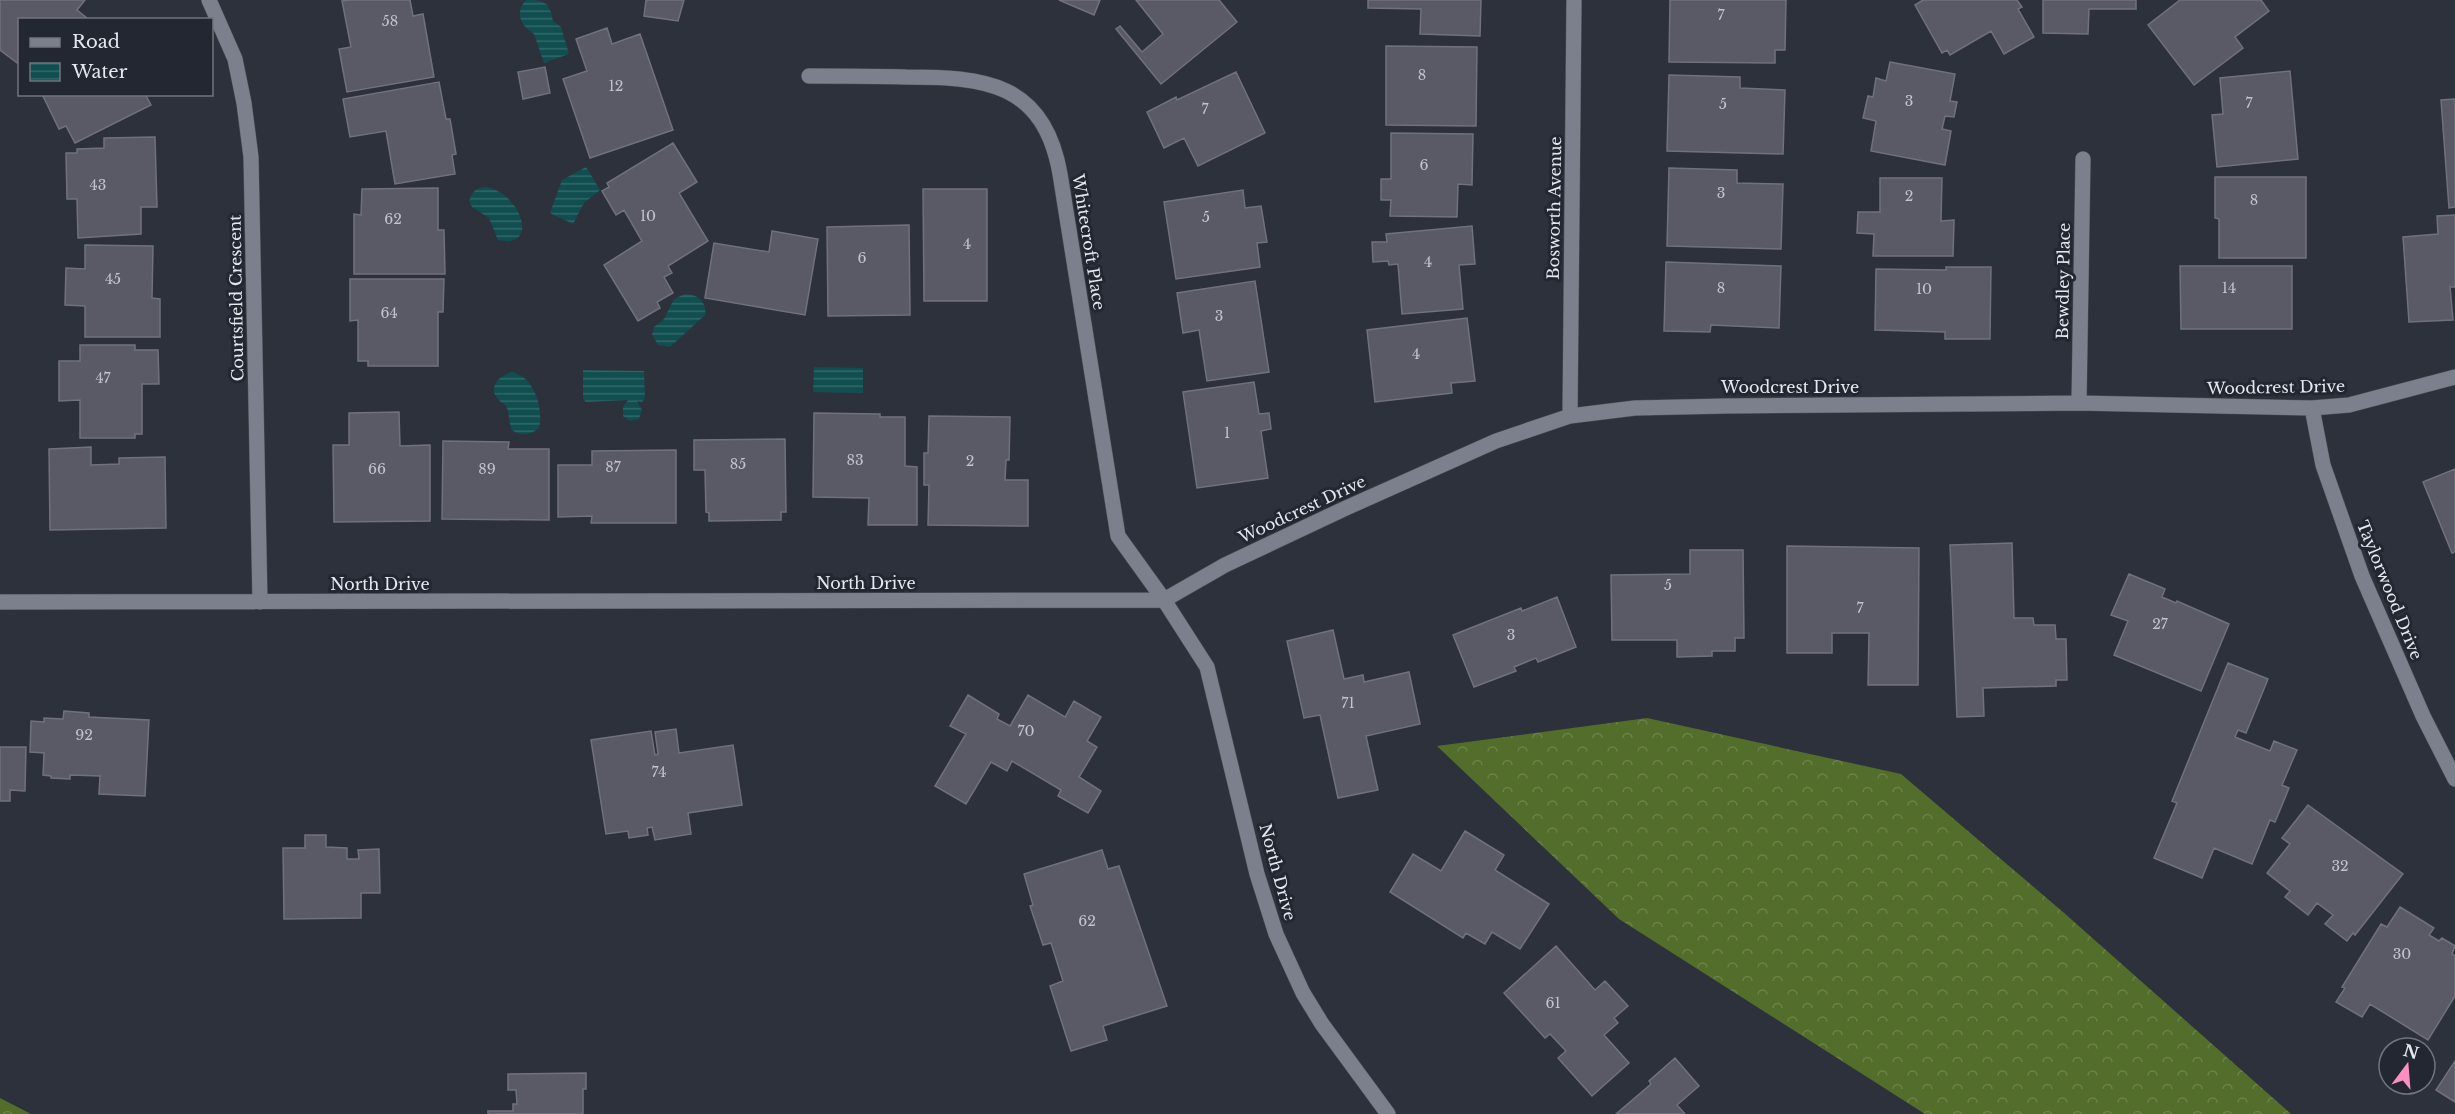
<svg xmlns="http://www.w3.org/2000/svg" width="2455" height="1114" viewBox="0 0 2455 1114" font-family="'Libre Baskerville',serif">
	<defs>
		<pattern id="forest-crowns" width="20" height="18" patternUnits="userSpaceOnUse" patternTransform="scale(1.5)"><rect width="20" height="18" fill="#536d2a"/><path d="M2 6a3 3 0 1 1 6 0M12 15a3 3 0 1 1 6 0" fill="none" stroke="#6c8249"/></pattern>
		<pattern id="water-rules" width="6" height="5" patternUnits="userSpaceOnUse" patternTransform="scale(1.5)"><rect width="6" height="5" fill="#104e50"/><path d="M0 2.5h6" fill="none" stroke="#33686a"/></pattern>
	</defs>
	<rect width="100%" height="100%" fill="#2d313c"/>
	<path fill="url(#forest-crowns)" d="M1647,718L1901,774L2063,912L2291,1114H1925L1619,919L1437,746Z
		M0,1098L31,1114H0Z"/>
	<path fill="url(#water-rules)" d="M526,0C544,0 550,2 553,21L561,27L569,54L544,63L534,34C521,26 514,13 526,0Z
		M586,167L600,190L584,203L573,224L550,213L562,180Z
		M486,187C523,194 539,250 498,240L489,218L472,207L469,201C473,191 475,188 486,187Z
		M685,294C698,294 707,302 705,315L670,347L658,345L652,334L654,327L664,319L674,299Z
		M814,367L863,368V393L813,392Z
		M583,370L644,371L645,398L642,402L637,401L642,410L639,419L630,421L623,416V407L628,400L586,402L583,399Z
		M512,372C534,376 544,409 539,428C530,435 522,437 512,430C508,422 510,413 506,406C503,402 502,404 499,400C486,388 500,375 512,372Z"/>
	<path fill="#5a5966" stroke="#71717e" stroke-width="1.5" d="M0,0H85L77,10L87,18L85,20H20V65L0,50Z
		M349,0H410L413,16L423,14L434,77L347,92L339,49L351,47L342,1Z
		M646,0H684L678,21L644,16Z
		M1059,0H1100L1094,15Z
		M1136,0H1219L1237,22L1161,84L1116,29L1120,26L1142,52L1163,34Z
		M1368,0H1481L1480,36L1420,34L1421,9L1368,8Z
		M1670,0H1786L1785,50H1775V63L1669,62Z
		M1923,0H2017L2022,7L2018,9L2034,37L2004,54L1991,31L1950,55L1947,50L1942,53L1915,5Z
		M2043,0H2136V9H2089L2088,34L2043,33Z
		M2180,0H2261L2269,11L2235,37L2243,48L2194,85L2148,25Z
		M607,28L612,44L640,34L673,130L590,158L563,79L587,71L576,39Z
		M1386,46L1477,47L1476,126L1386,125Z
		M1890,62L1955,74L1950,101L1957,102L1954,117L1945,116L1942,129L1951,131L1945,165L1871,151L1876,121L1863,118L1868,96L1873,97L1876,78L1886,81Z
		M545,67L550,93L523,99L518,72Z
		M2290,71L2298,159L2217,167L2212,115L2223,114L2220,78Z
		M1236,72L1265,133L1198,166L1184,138L1164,148L1147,112L1176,97L1177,100Z
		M1669,75L1740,77V88L1785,90L1783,154L1667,151Z
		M439,82L446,119H450L456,154L452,155L455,174L395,184L386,131L350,137L343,99Z
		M42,94H145L151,105L75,143L66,126L59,129Z
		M2455,99V207L2449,208L2441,100Z
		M1391,133L1473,134L1472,185L1458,184L1457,217L1390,216L1391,200H1381V179H1391Z
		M155,137L157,207H141V234L78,238L77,199H67L66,153H77V149L104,148V138Z
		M673,143L697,182L679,193L708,241L668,266L672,273L664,277L673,293L657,302L660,308L638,321L604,265L642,241L624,210L616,215L602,191L609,187L607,183Z
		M1669,168L1737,170V183L1783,184L1781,249L1667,246Z
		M2215,177H2306V258H2219V219L2215,218Z
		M1880,178H1942L1941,221L1954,220L1953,256H1873L1874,234L1857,233L1858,212H1880Z
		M438,188V230H444L445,274H354V214L361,215L362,189Z
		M923,189H987V301H924Z
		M1243,190L1245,208L1261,206L1267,242L1257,243L1260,267L1176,279L1164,202Z
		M2455,215V287H2450L2453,320L2409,322L2403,237L2438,234L2437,216Z
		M909,225L910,315L828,316L827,227Z
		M1472,226L1475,264L1459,265L1463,309L1402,314L1398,264L1389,265L1388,261L1373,262L1372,242H1387L1386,234Z
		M772,231L818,239L805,315L705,298L714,243L769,252Z
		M85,245L153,246L152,298L160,299V337H85V306L65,305L66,268L85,269Z
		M1666,262L1781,266L1779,328L1711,325L1710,332L1664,331Z
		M2180,266H2292V329H2181Z
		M1946,267H1991L1990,339H1945V332L1875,330L1876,269L1946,270Z
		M350,279H444L443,312H438V366H368V361H358V320L350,321Z
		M1255,281L1269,372L1207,381L1199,330L1183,333L1177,293Z
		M1467,318L1475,381L1451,383L1452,393L1375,402L1367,330Z
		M80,345H135V350H158L159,384H142V434H135V438H80V400L59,401V361H80Z
		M1254,382L1259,414L1269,413L1271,429L1261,431L1268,478L1197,488L1183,392Z
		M399,412L400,446L430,445V521L334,522L333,445H349V413Z
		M814,413L880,414V417H905V466L917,467V525H868L869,498L813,497Z
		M929,416L1010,417L1009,460H1006L1005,480H1028V526L928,525L929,485H924V453H928Z
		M785,439L786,512H781V520L709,521V513L706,512L705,470H694V440Z
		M443,441L509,442L508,449H549V520L442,519Z
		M91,447V465L119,464V458L165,457L166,528L50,530L49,449Z
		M676,450V523H591L592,516L558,517V465H592V451Z
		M2455,469V552L2452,553L2423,482Z
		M2012,543L2014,618H2033L2034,625H2055L2056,639H2066L2067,680H2056V686L1983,688L1984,716L1957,717L1950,545Z
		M1787,546L1919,548L1918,685H1868L1869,633H1832V653H1787Z
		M1690,550H1743L1744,638H1735V651H1712V656L1677,657V640H1612L1611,575L1690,574Z
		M2129,574L2165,589L2162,597L2176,603L2177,601L2229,624L2201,691L2114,655L2128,621L2111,615Z
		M1557,597L1576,647L1538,662L1536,658L1514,667L1516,671L1474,687L1453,635L1521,608L1522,611Z
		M1333,630L1344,679L1363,675L1364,682L1409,672L1420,724L1366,736L1378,790L1338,798L1320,715L1304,718L1287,641Z
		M2228,663L2268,679L2246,733L2238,730L2235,737L2270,751L2274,741L2297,750L2282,785L2289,788L2275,822L2270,820L2252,864L2214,848L2202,878L2154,858L2177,803L2172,801Z
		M968,695L999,714L997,719L1010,726L1028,695L1065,717L1074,701L1101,717L1087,741L1097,747L1079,777L1101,791L1088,813L1058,796L1061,790L1012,761L1007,771L991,762L966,804L935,786L966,734L950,726Z
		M64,711L89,713V717L149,720L145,796L99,794L100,776L70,775V779L51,778V776L43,775L44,753L30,752L31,721L44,722V718L63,719Z
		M676,729L679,753L733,745L742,805L688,813L691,834L655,840L652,827L647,828L648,835L629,838L628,831L606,834L591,740L651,731L655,755L658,754L655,732Z
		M0,747H26L25,791L10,790V801H0Z
		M2308,805L2403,874L2355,935L2353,933L2347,941L2325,924L2333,915L2317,903L2308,915L2285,897L2290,891L2267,873L2290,844L2282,838Z
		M1465,831L1504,855L1495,870L1549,904L1520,949L1492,932L1485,944L1466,933L1463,938L1390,892L1413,854L1441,871Z
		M305,835H326V847L347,848V859H359L358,850L379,849L380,893H361V918L284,919L283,848H305Z
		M1102,850L1108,869L1119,866L1167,1006L1103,1026L1107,1040L1071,1051L1050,986L1063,981L1051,943L1043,945L1030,906L1033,905L1024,874Z
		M2400,907L2434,928L2429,935L2439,941L2442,938L2455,946L2452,954L2455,956V996L2428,1040L2370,1004L2362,1017L2336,1002L2345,988L2342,987L2381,924L2387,927Z
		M1556,946L1595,990L1605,981L1628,1006L1614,1018L1618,1023L1604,1035L1629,1063L1592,1096L1558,1058L1566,1051L1550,1034L1545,1038L1504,993Z
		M1675,1058L1699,1086L1677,1105L1685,1114H1616L1651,1084L1649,1081Z
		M2455,1061V1102L2436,1090Z
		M586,1073V1089H583V1114H488V1111H513V1104H517L516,1090H508V1074Z"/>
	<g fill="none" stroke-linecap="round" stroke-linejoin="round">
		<defs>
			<path id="minor" d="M209,0L235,59L244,103L251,157L260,602
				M809,76C841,76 873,76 906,77C984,77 1044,82 1060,174L1118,536L1164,600L1207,667L1257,874L1276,934L1303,993L1322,1024L1388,1114
				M2079,403L2083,159
				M2312,408L2323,465L2362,576L2423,716L2455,779
				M1570,416L1574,0
				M0,602L1164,600L1225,565L1346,508L1496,441L1570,416L1635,408L1726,406L2079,403L2312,408L2349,405L2455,377"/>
		</defs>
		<use href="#minor" stroke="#4b4f57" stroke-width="16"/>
		<use href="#minor" stroke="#7b808c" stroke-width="15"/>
	</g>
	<g text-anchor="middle" stroke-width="6" stroke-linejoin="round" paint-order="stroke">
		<g font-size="14" fill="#c2c4cd">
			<text x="1721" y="20">7</text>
			<text x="390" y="26">58</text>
			<text x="1422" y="80">8</text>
			<text x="616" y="91">12</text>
			<text x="1909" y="106">3</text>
			<text x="2249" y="108">7</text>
			<text x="1723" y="109">5</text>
			<text x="1205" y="114">7</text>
			<text x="1424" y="170">6</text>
			<text x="98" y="190">43</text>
			<text x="1721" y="198">3</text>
			<text x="1909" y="201">2</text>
			<text x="2254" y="205">8</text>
			<text x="648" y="221">10</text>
			<text x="1206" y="222">5</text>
			<text x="393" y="224">62</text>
			<text x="967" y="249">4</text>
			<text x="862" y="263">6</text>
			<text x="1428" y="267">4</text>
			<text x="113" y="284">45</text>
			<text x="1721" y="293">8</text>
			<text x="2229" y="293">14</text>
			<text x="1924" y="294">10</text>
			<text x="389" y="318">64</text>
			<text x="1219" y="321">3</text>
			<text x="1416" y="359">4</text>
			<text x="103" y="383">47</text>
			<text x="1227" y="438">1</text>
			<text x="855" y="465">83</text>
			<text x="970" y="466">2</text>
			<text x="738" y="469">85</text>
			<text x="613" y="472">87</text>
			<text x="377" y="474">66</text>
			<text x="487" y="474">89</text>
			<text x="1668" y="590">5</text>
			<text x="1860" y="613">7</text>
			<text x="2160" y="629">27</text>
			<text x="1511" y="640">3</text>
			<text x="1348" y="708">71</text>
			<text x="1026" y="736">70</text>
			<text x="84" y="740">92</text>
			<text x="659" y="777">74</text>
			<text x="2340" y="871">32</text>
			<text x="1087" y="926">62</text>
			<text x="2402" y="959">30</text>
			<text x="1553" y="1008">61</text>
		</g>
		<g font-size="16" fill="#e5e8ef" stroke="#232731">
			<text transform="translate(1554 208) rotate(-89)" y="6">Bosworth Avenue</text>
			<text transform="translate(1089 242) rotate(81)" y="6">Whitecroft Place</text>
			<text transform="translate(2063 281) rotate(-89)" y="6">Bewdley Place</text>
			<text transform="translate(236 298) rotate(-91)" y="6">Courtsfield Crescent</text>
			<text x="1790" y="393">Woodcrest Drive</text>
			<text transform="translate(2276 387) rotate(-1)" y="6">Woodcrest Drive</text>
			<text transform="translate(1302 509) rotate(-25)" y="6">Woodcrest Drive</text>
			<text x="866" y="589">North Drive</text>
			<text x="380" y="590">North Drive</text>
			<text transform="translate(2390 590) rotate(68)" y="6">Taylorwood Drive</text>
			<text transform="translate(1278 872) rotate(75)" y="6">North Drive</text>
		</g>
	</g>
	<rect x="18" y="18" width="195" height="78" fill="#232731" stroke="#71747d" stroke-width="1.5"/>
	<rect x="30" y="38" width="30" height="9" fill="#7b808c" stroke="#71747d" stroke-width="1.5"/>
	<text x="72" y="48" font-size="18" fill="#e5e8ef">Road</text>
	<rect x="30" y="63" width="30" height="18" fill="url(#water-rules)" stroke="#71747d" stroke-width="1.5"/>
	<text x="72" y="78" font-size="18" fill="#e5e8ef">Water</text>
	<g transform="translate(2407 1066) rotate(16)"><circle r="28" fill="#232731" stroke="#71747d" stroke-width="1.5"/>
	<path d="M0-4.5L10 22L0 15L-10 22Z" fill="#fc8fc2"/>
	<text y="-9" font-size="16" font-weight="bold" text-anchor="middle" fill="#e5e8ef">N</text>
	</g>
</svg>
